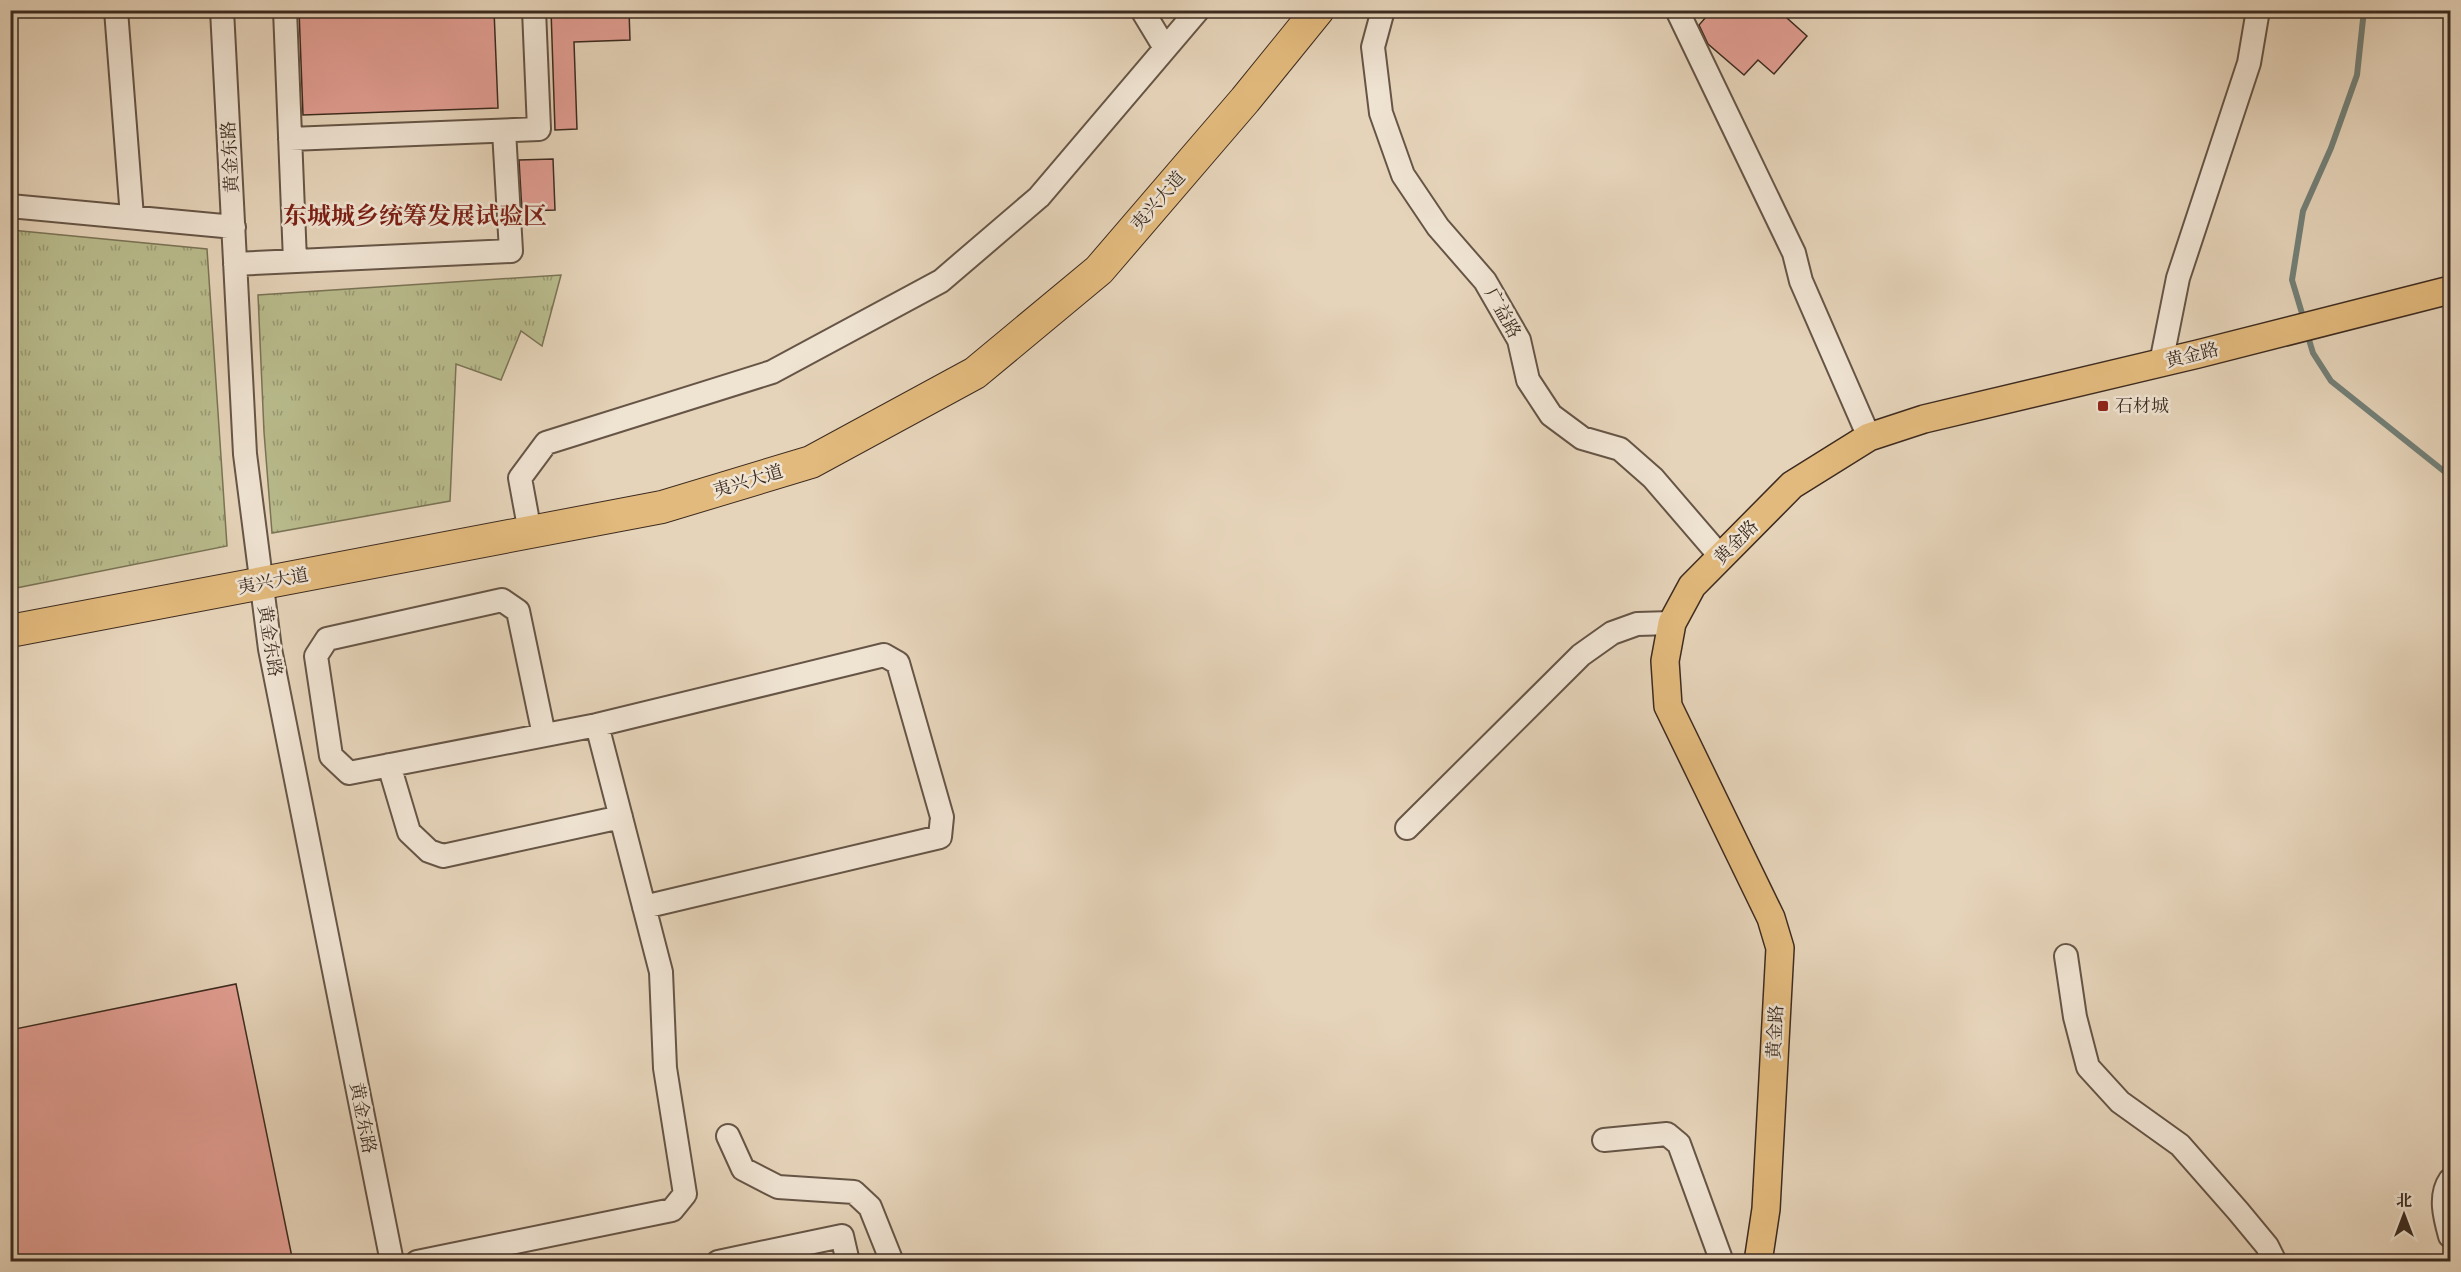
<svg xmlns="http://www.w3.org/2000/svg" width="2461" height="1272" viewBox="0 0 2461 1272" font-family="'Old Standard TT','Noto Serif SC',serif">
	<defs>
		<pattern id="park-tufts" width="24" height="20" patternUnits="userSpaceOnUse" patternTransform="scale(1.5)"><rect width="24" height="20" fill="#b9bc8d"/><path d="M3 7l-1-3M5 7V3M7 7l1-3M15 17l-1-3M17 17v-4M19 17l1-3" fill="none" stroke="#989973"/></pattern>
	</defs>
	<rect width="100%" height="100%" fill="#e6d4ba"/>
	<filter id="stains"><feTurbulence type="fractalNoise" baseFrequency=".00333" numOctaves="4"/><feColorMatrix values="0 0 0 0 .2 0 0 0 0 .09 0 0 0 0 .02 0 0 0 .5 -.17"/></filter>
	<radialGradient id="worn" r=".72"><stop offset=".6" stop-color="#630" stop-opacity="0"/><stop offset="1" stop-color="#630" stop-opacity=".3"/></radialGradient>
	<path fill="url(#park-tufts)" stroke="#7a7456" stroke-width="1.5" d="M11,230L207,249L227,546L11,589Z
		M561,275L542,346L521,331L501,380L456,364L450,501L272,533L264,432L258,295Z"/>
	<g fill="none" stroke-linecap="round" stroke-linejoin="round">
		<path stroke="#728078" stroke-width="6" d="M2304,320L2292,280L2303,211L2331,148L2357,75L2364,10
			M2307,333L2313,353L2331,381L2450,476"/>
	</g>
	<path fill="#e29e93" stroke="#3c2b20" stroke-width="1.5" d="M299,10H494L498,108L303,115Z
		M551,10H629L630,40L574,42L577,129L555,130Z
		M1712,10H1778L1807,36L1774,74L1758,60L1744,75L1708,44L1699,25Z
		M553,159L555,210L522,211L519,160Z
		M236,984L293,1262H10V1030Z"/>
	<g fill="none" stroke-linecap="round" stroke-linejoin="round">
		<defs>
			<path id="minor" d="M116,10L132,217
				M222,10L245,454L270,649L392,1262
				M285,10L295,261
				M1142,10L1165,48
				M1383,10L1373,47L1381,113L1403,175L1438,227L1485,281L1519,340L1528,380L1551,415L1582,438L1620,449L1653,478L1721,557
				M1677,10L1794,253L1801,281L1869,437
				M290,139L539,129L534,10
				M10,206L234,227
				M235,264L511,251L504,131
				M2161,363L2178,278L2249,63L2258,10
				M527,516L520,478L546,443L772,372L941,281L1039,197L1198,10
				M544,735L518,611L502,600L327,639L316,656L331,756L349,773L597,725L884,655L898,663L942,817L940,837L644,907
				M389,765L409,832L429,851L443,856L621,817
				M1407,828L1581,655L1612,633L1637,624L1672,623
				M2066,956L2075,1017L2088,1067L2120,1102L2180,1145L2238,1211L2267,1246L2275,1262
				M728,1136L743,1169L778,1187L854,1192L870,1207L892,1262
				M1604,1140L1667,1134L1679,1144L1722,1262
				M2450,1180C2439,1196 2445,1218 2450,1236
				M417,1262L672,1210L685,1194L665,1068L661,972L597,725
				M718,1262L842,1236L848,1262"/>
			<path id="major" d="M1758,1262L1766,1209L1780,948L1771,918L1668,706L1665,661L1672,623L1692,586L1792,485L1869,437L1924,419L2198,354L2450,290"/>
			<path id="highway" d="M10,631L662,507L811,462L975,373L1099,270L1245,100L1318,10"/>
		</defs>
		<use href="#minor" stroke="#665546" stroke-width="26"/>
		<use href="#major" stroke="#3c2b20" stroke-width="30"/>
		<use href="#highway" stroke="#3c2b20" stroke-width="34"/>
		<use href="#minor" stroke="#efe3d2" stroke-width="22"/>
		<use href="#major" stroke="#e3ba7d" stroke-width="27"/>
		<use href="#highway" stroke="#e3ba7d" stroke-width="32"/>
	</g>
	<rect fill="#8f2418" stroke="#efe3d2" stroke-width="2" x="2097" y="400" width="12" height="12" rx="3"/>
	<g text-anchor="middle" stroke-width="5" stroke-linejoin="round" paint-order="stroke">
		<g font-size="18" fill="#3c2b20" stroke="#efe3d2">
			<text transform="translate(230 157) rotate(-93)" y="6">黄金东路</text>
			<text transform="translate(1158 201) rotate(-49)" y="6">夷兴大道</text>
			<text transform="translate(1503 313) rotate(61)" y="6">广益路</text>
			<text transform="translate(2192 355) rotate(-14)" y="6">黄金路</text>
			<text transform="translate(748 481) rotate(-17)" y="6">夷兴大道</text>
			<text transform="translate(1736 542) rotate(-45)" y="6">黄金路</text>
			<text transform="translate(273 581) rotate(-11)" y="6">夷兴大道</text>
			<text transform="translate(270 641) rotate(81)" y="6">黄金东路</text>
			<text transform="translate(1775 1032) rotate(-87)" y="6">黄金路</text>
			<text transform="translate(363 1118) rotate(79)" y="6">黄金东路</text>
		</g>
		<g font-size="18" fill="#3c2b20" stroke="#efe3d2" text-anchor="start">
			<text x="2115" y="412">石材城</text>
		</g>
		<g font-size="24" font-weight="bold" fill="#7a1f14" stroke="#efe3d2">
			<text x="415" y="224">东城城乡统筹发展试验区</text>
		</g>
	</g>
	<rect width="2461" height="1272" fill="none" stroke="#e6d4ba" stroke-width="36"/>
	<rect x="12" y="12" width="2437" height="1248" fill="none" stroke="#3c2b20" stroke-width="3"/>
	<rect x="18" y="18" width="2425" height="1236" fill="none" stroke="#3c2b20" stroke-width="1.5"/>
	<g transform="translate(2404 1215)" stroke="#efe3d2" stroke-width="4.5" paint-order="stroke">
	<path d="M0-4.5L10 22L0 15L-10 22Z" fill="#3c2b20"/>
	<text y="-9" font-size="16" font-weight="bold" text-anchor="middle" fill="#3c2b20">北</text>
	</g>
	<rect width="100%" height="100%" filter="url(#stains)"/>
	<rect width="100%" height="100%" fill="url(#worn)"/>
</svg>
